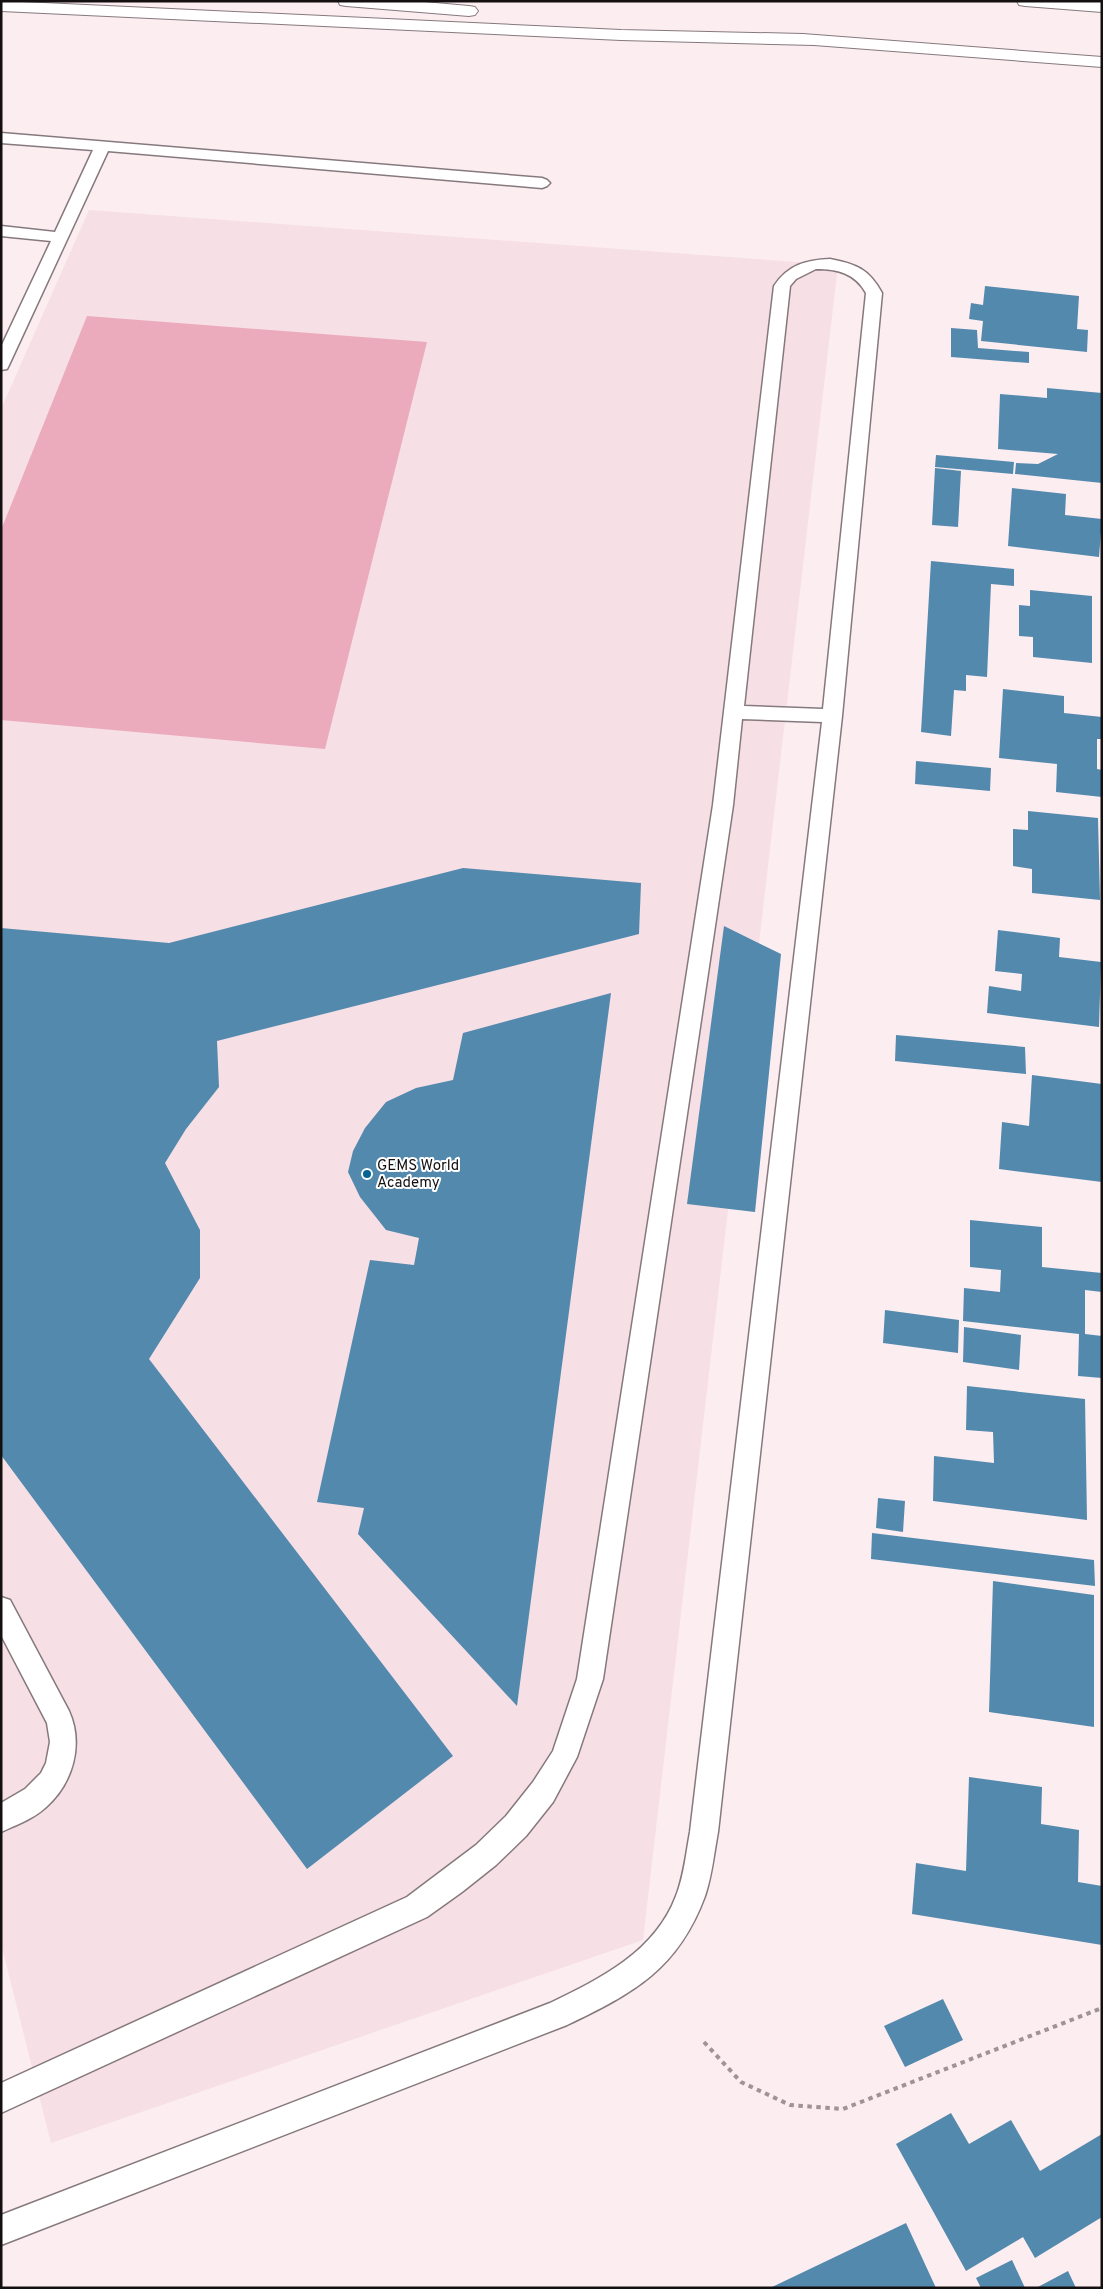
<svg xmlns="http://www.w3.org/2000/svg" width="1103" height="2289" viewBox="0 0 1103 2289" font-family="Overpass,sans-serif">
	<rect width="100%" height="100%" fill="#fcedf1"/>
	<path fill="#f6dfe5" d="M89,210L838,265L643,1940L51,2143L1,1943V409Z"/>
	<path fill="#ebabbd" d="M87,316L427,342L325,749L1,720V530Z"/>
	<path fill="#5389ad" d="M985,286L1079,296L1077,329L1088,330L1087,352L981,341L983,321L969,319L971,303L983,305Z
		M951,328L977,330L978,348L1029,352V363L951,357Z
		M1047,388L1102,393V483L1015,474L1016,463L1038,464L1058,454L998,449L1000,394L1047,398Z
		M936,455L1014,462L1013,474L935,467Z
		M935,468L961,471L958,527L932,525Z
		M1012,488L1066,494L1065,515L1102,519L1099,557L1008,546Z
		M931,561L1014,569V586L991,584L987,677L966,675V691L954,690L951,736L921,732Z
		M1030,590L1092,596V663L1033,657V637L1019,636V605L1030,606Z
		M1003,689L1064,696V713L1102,717V739H1097V769L1102,770V797L1056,792L1057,764L999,758Z
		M916,761L991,768L990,791L915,784Z
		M1028,811L1098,818L1100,900L1032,893V869L1013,866V829L1028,830Z
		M463,868L641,883L639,934L217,1041L219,1087L186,1129L165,1163L200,1230V1278L149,1359L453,1756L307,1869L1,1455V928L169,943Z
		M724,926L781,954L755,1212L687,1204Z
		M998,930L1060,938L1059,957L1101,962L1099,1027L987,1013L989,986L1021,991L1022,974L995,971Z
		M611,993L517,1706L358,1534L364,1508L317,1502L370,1260L414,1265L419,1238L386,1230L360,1197L348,1172L353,1151L365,1128L386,1102L416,1088L453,1080L463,1033Z
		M896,1035L1025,1047L1026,1074L895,1061Z
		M1032,1075L1102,1084V1182L999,1169L1002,1122L1029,1126Z
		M970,1220L1042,1227V1267L1102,1273V1292L1085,1290V1334L1102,1336V1378L1078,1376L1079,1334L963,1321L964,1288L1000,1292L1001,1270L970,1267Z
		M885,1310L959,1320L958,1353L883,1343Z
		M964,1327L1021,1335L1019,1370L963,1362Z
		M967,1386L1085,1399L1087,1520L933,1501L934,1456L994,1463L993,1432L966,1430Z
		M878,1498L905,1501L903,1532L876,1528Z
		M872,1533L1094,1560L1095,1586L871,1559Z
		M993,1581L1094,1595V1727L989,1712Z
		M969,1777L1042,1787L1041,1824L1079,1830L1078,1882L1102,1886V1945L912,1914L916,1863L966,1871Z
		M943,1999L963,2040L905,2067L884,2026Z
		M951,2113L969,2144L1011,2120L1040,2171L1102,2134V2217L1035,2258L1023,2237L966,2271L896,2144Z
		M906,2223L936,2288H770Z
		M1012,2260L1025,2288H981L976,2278Z
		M1068,2271L1076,2288H1036Z"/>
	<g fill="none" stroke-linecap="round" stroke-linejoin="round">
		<defs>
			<path id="lane" d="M1,133L542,178L547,180L550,183L547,186L542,188L108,151L9,365L7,369L1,370V347L51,241L1,236V226L55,232L93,150L1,143Z
				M830,259C856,264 869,269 882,293L842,716L718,1832C714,1853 712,1876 705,1896C678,1969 634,1993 567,2025L1,2245V2215L550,2003C600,1979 655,1952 676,1896C684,1876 686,1853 690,1832L822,722L742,719L733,805L603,1679L577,1757L553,1802L526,1836L496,1865L462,1892L427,1917L1,2113V2083L407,1897L476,1845L506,1816L533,1782L553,1751L577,1679L713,805L774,286C788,265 806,260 830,259ZM816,269C837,269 855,273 866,293L823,709L744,706L790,286L796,279Z
				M1,1597L10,1600L69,1711C84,1744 73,1784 45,1808C33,1819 16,1825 1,1832V1803L25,1789L41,1773L46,1763L50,1742L47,1723L1,1635Z"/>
			<path id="highway" d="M1,1L621,30L803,34L1102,57V67L814,45L621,40L1,11Z
				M338,1H413L469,6L475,7L478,11L475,15L469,16L346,6L340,5Z
				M1017,1L1102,2V12L1025,6L1019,5Z"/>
		</defs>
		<use href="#lane" stroke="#86797d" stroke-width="3"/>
		<use href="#highway" stroke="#86797d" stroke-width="2"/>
		<path stroke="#9e9396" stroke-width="4" stroke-dasharray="4.5 4.5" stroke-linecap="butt" d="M704,2042L741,2082L790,2105L843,2109L1102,2008"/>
		<use href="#lane" fill="#fff" fill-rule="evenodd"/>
		<use href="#highway" fill="#fff" fill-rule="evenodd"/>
	</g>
	<circle fill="#026493" stroke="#fff" stroke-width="2" cx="367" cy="1174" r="5"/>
	<g text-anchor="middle" stroke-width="4" stroke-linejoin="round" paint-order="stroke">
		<g font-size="15" fill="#141011" stroke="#fff" text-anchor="start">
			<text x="377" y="1170">GEMS World<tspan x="377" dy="17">Academy</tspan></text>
		</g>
	</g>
	<rect width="1103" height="2289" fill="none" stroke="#141011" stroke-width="5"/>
</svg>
